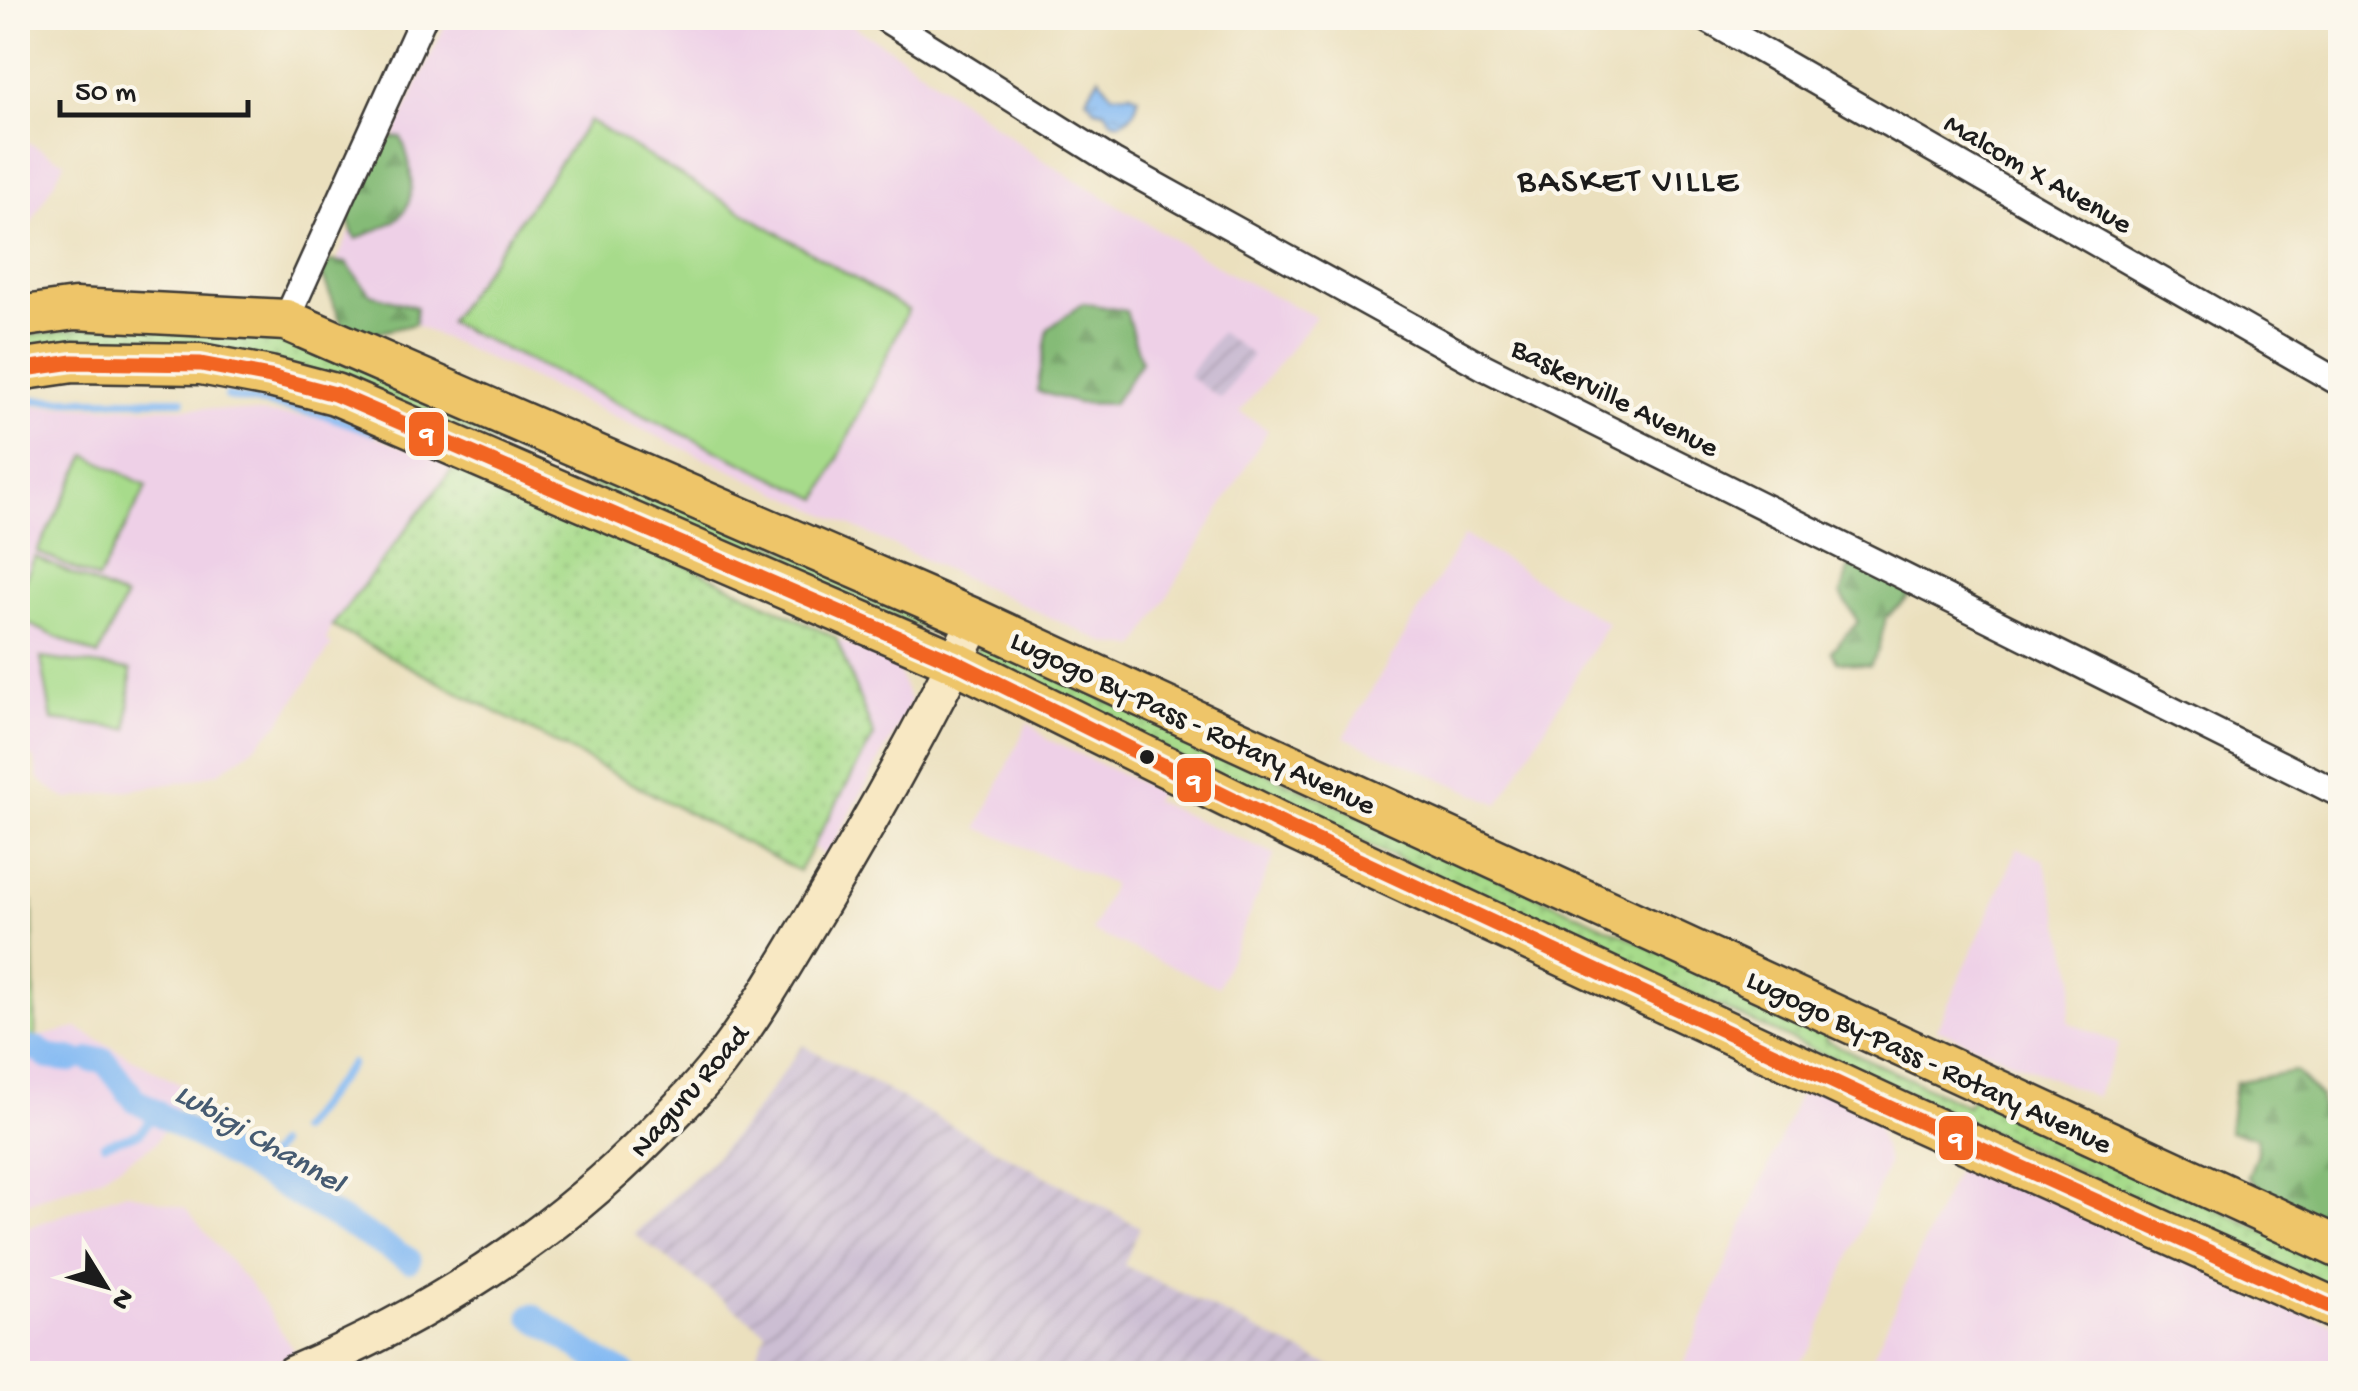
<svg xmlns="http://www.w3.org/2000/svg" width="2358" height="1391" viewBox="0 0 2358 1391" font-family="'Gochi Hand',sans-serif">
	<defs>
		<pattern id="industrial-furrows" width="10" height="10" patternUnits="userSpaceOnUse" patternTransform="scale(2.5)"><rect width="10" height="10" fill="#ccbed3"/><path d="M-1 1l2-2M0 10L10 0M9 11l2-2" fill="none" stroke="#afa3b5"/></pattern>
		<pattern id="green-dots" width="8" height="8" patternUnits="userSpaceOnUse" patternTransform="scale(2.5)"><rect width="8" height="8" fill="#a7db8b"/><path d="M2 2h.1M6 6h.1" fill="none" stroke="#8fbb77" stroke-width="1.8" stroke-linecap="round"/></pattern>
		<pattern id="forest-firs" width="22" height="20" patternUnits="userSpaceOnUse" patternTransform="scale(2.5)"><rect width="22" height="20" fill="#85bb77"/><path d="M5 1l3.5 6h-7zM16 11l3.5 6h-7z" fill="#72a066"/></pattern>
		<pattern id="water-ripples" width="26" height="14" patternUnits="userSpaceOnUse" patternTransform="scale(2.5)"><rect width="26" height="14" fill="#84baf3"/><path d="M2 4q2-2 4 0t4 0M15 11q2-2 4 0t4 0" fill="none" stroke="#719fd0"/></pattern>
	</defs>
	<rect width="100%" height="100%" fill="#fbf7ec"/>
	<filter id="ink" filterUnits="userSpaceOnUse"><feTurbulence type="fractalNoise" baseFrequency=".01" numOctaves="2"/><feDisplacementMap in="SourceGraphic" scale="20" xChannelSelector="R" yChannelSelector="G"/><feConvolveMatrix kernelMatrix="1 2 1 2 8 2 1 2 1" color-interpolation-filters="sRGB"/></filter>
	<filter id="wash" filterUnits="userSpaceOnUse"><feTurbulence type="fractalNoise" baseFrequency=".0048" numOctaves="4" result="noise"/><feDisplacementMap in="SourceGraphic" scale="40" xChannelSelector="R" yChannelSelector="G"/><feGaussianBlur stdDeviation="2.25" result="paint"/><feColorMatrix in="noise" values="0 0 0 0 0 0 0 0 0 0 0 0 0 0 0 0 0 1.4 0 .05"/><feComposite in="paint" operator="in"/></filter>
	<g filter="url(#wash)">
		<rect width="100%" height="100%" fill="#ebe0be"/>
		<path fill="#eed0e7" d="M448,18H841L900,55L1035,155L1232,275L1316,317L1240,412L1268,430L1137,647L1108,644L326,284Z
			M18,137L65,162L18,247Z
			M18,406L204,408L327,419L455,466L332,626L326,641L332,645L280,722L252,749L219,772L189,781L68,799L56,793L39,779L34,757L18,758Z
			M1464,535L1608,623L1499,804L1344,737Z
			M836,638L896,666L911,703L827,856L812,847L874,736Z
			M1028,722L1047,739L1159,792L1153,801L1275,854L1218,987L1092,931L1112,884L978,828Z
			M2018,848L2044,860L2075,976L2068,1022L2119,1044L2096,1097L1937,1029Z
			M77,1028L188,1089L155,1144L99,1178L18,1206V1041Z
			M1805,1081L1873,1112L1888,1164L1812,1347L1791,1373L1679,1374Z
			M1971,1137L2247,1273L2240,1293L2340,1326V1373L1865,1374Z
			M126,1192L185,1208L260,1297L295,1353L253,1373L18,1374V1231Z"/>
		<path fill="url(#industrial-furrows)" d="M1220,332L1252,355L1221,399L1188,376Z
			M803,1045L1140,1227L1124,1265L1345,1373L781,1374L755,1358L766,1332L634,1234L716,1156L755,1111Z"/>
		<path fill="url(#green-dots)" stroke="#627c54" stroke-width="2.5" d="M104,326L251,329L317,346L855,580L952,631L950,641L345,380L18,354V336Z
			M455,466L602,523L836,638L874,736L799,871L332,626Z
			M977,642L1829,1028L1825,1040L1967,1106L1974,1094L2340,1267V1293L976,664Z
			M32,901L36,1039L18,1041V903Z"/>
		<path fill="url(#forest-firs)" stroke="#506c4a" stroke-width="2.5" d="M401,137C411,161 421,204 394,221C383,228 369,233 356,239C335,209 366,166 380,138Z
			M330,261L346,263L370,294L416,307L415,324L363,336L343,327L322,274Z
			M1083,303L1126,311L1141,362L1113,404L1077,403L1037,391L1048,329Z
			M1850,566L1901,581L1909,597L1886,618L1878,650L1870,666L1837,661L1831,651L1858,622L1841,594Z
			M2295,1071L2320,1096L2328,1153L2340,1178V1228L2289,1216L2248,1177L2257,1153V1137L2229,1132L2235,1082Z"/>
		<path fill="#a7db8b" stroke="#627c54" stroke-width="2.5" d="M589,121L908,310L819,499L448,322Z
			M87,455L147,486L98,580L37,552Z
			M35,557L125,598L98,656L18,619V594Z
			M41,658L131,670L128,729L52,720Z"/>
		<path fill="url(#water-ripples)" stroke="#506b88" stroke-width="2.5" d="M1099,77L1112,94L1131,93L1138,97C1137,110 1132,117 1120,123L1112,121L1105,111L1095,109L1086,98Z"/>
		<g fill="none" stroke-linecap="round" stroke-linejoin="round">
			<path stroke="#84baf3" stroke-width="8" d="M227,396L325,415L374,432
				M18,400H182
				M299,1130L351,1064
				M121,1139L140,1133L156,1112
				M104,1144L116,1140
				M253,1169L268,1158L277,1145"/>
			<path stroke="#84baf3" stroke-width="25" d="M18,1048L38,1049L47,1057L73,1060
				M91,1060H104L135,1100L409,1260
				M532,1316L598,1360L625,1374"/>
		</g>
	</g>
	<g filter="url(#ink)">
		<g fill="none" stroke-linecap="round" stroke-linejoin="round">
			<defs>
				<path id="street" d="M884,18L1115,163L1484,367L2340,794
					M1705,18L2340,383
					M286,320L423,18"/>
				<path id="secondary" d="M292,1374C430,1315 550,1239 655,1132C680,1107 706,1081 726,1053C760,1008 787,960 816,912C873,817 927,720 976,620"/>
				<path id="primary" d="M18,317L75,309L286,320L976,620L2340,1248
					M18,370L73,362L201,364L270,377L335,394L955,662L1294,830L1905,1115L2340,1311"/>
			</defs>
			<use href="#street" stroke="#3b3934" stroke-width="30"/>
			<use href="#secondary" stroke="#3b3934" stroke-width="40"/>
			<use href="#primary" stroke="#3b3934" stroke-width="45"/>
			<use href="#street" stroke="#fff" stroke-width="25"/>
			<use href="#secondary" stroke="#f8e8c3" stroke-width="35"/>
			<use href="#primary" stroke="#eec569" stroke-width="40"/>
			<defs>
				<path id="bus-1" d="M18,370L73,362L201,364L270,377L335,394L955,662L1294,830L1905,1115L2340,1311"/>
			</defs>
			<use href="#bus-1" stroke="#fbf7ec" stroke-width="22"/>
			<use href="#bus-1" stroke="#f26522" stroke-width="15"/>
		</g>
	</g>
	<circle fill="#1c1c1c" stroke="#fbf7ec" stroke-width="4" cx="1147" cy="757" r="9"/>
	<g text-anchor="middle" stroke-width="9" stroke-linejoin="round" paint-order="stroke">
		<g font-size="30" fill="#1c1c1c" stroke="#fbf7ec">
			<text transform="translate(2039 172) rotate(30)" y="10">Malcom X Avenue</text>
			<text transform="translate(1616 396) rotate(27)" y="10">Baskerville Avenue</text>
			<text transform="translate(1194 721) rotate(25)" y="10">Lugogo By-Pass - Rotary Avenue</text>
			<text transform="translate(1930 1060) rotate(25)" y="10">Lugogo By-Pass - Rotary Avenue</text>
			<text transform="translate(688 1090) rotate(-49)" y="10">Naguru Road</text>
		</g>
		<g font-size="32" font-style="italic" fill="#465b72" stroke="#fbf7ec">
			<text transform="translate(261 1136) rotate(30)" y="11">Lubigi Channel</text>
		</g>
		<g font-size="35" letter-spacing="2.5" fill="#1c1c1c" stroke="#fbf7ec">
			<text x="1629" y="190">BASKET VILLE</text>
		</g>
	</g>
	<g stroke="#fbf7ec" stroke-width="4">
		<rect x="407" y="410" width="39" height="48" rx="10" fill="#f26522"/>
		<rect x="1175" y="756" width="38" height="48" rx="10" fill="#f26522"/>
		<rect x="1937" y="1114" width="38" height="48" rx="10" fill="#f26522"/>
	</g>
	<g font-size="28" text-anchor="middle" font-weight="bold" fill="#fff">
		<text x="427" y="443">9</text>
		<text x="1194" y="790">9</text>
		<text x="1956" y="1148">9</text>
	</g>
	<rect width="2358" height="1391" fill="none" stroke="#fbf7ec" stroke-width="60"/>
	<g transform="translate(105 1286) rotate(127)" stroke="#fbf7ec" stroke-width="8" paint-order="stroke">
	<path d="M0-8L18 38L0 25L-18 38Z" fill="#1c1c1c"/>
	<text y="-15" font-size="28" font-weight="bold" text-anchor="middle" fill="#1c1c1c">N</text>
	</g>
	<path d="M60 100v15h188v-15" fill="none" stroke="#1c1c1c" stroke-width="5"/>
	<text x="75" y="100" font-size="30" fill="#1c1c1c" stroke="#fbf7ec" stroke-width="8" paint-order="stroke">50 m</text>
</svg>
